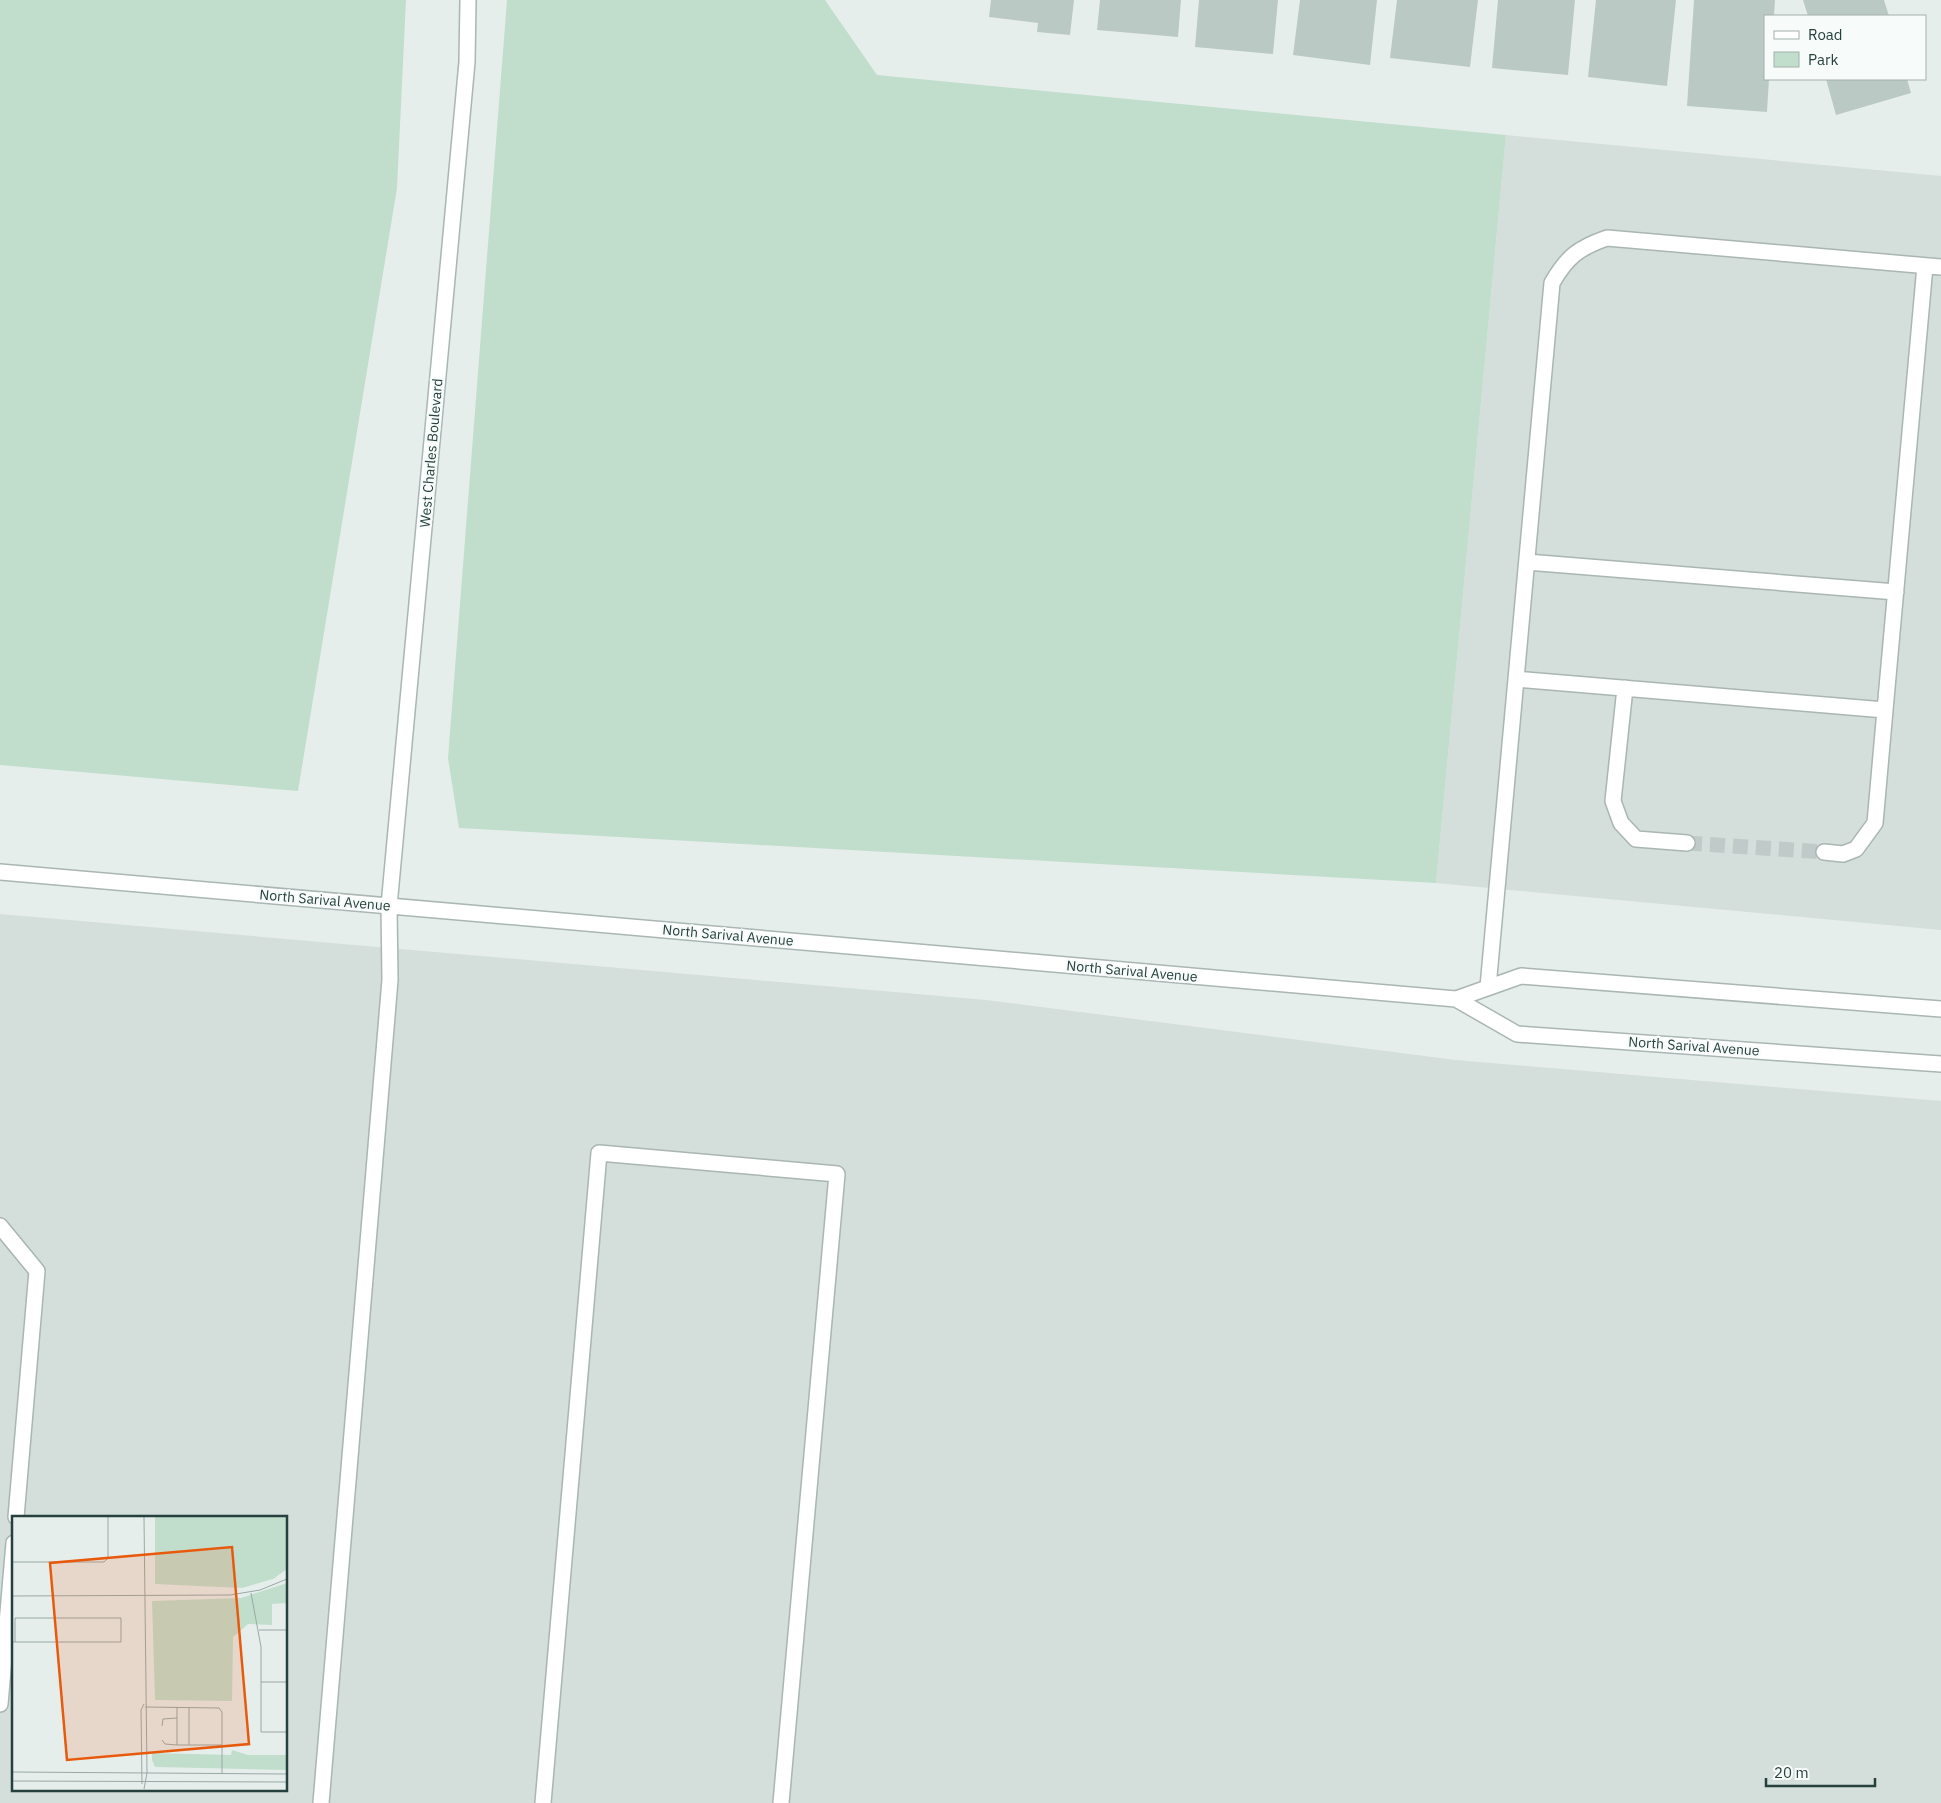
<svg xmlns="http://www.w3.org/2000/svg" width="1941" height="1803" viewBox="0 0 1941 1803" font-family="'IBM Plex Sans',sans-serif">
	<rect width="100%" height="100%" fill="#e6eeec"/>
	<path fill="#d4dedb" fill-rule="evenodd" d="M1506,135L1941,176V930L1436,883Z
		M0,914L986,1000L1456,1060L1941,1101V1803H0ZM14,1517H286V1789H14Z"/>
	<path fill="#c1decd" d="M0,0H406L397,188L298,791L0,765Z
		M507,0H825L877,75L1506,135L1436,883L459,828L448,758Z"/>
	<path fill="#bbc9c5" d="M991,0H1074L1070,35L1037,32L1038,23L989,17Z
		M1100,0H1181L1178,37L1097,30Z
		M1199,0H1278L1273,54L1195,47Z
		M1300,0H1377L1370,65L1293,55Z
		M1397,0H1478L1470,67L1390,58Z
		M1498,0H1575L1568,75L1492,68Z
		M1596,0H1676L1667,86L1588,77Z
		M1694,0H1775L1774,16H1765V79H1769L1767,112L1687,106Z
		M1803,0H1884L1889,16H1808Z
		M1826,79H1907L1911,93L1836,115Z"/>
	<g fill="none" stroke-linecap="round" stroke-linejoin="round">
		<path stroke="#c0cbc9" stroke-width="15" stroke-dasharray="15 8" stroke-linecap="butt" d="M1687,843L1824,852"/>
		<defs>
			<path id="minor" d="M1527,562L1896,592
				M1516,679L1885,710L1925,266
				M1625,688L1613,801L1621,823L1636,839L1687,843
				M1824,852L1843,854L1856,849L1875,823L1885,710
				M0,872L1456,999L1521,976L1941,1009
				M1488,987L1552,283C1567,257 1578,248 1607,238L1941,267
				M1456,999L1517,1034L1941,1064
				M0,1226L37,1271L16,1517
				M0,1704L14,1543
				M321,1803L390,980L389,906L467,62L468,0
				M543,1803L599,1153L837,1174L781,1803"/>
		</defs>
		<use href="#minor" stroke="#a9b6b4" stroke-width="18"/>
		<use href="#minor" stroke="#fff" stroke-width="15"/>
	</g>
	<g text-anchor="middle" stroke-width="4.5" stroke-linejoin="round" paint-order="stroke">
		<g font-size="14" fill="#26403d" stroke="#f7fbf9">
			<text transform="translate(431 453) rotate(-85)" y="5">West Charles Boulevard</text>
			<text transform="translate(325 900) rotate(5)" y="5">North Sarival Avenue</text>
			<text transform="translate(728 935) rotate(5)" y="5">North Sarival Avenue</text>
			<text transform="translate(1132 971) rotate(5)" y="5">North Sarival Avenue</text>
			<text transform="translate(1694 1046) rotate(4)" y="5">North Sarival Avenue</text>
		</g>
	</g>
	<g transform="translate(12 1516)">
		<rect width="275" height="275" fill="#e6eeec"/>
		<path d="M143,1H275V53L261,63L230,72L143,68ZM275,67V87L260,88V109L236,108L221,121L220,185L143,184L140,85L229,82ZM220,234L236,239H275V254L143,251L140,244V237L219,239Z" fill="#c1decd"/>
		<path fill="none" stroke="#99a8a6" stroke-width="1" d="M132,1L135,257L132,273M0,46H92L96,42V1M239,77L249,131V216H275M0,80L218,79L248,74L275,63M247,114H275M0,126H109V102H3V126M249,166H275M133,191L207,192L210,196V257M165,191V229H210M177,191V229M150,210L151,203L165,202M150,224L153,228L165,229M0,256L275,258M0,265L275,266M130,268L129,194L132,188"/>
		<path fill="#e8590c" fill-opacity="0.15" stroke="#e8590c" stroke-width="2.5" d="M220,31L237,228L55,244L38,47Z"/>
		<rect width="275" height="275" fill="none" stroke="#26403d" stroke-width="2.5"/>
	</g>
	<rect x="1764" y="15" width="162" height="65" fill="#f7fbf9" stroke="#a3b0ae"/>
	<rect x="1774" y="31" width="25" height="8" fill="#ffffff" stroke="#a3b0ae"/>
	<text x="1808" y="40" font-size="15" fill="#26403d">Road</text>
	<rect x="1774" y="52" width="25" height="15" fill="#c1decd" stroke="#a3b0ae"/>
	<text x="1808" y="65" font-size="15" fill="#26403d">Park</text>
	<path d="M1766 1778v8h109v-8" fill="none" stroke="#26403d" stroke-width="2.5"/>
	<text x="1774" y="1778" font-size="15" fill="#26403d" stroke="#f7fbf9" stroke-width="4" paint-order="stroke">20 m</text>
</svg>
